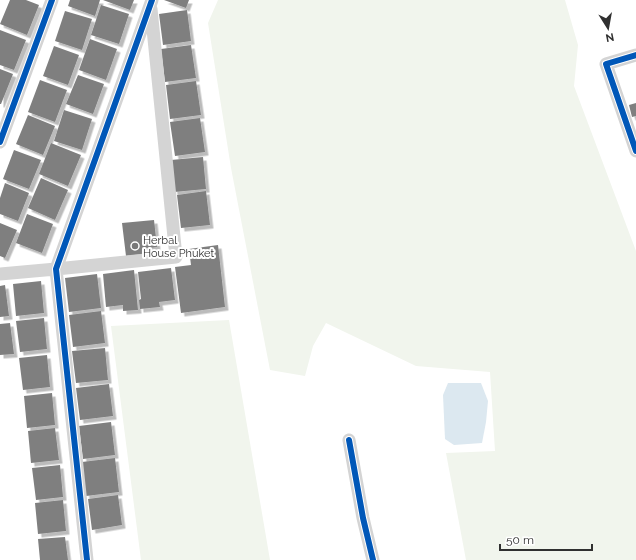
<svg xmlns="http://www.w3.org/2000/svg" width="636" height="560" viewBox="0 0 636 560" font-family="Raleway,sans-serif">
	<defs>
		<filter id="shadow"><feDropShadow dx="3.5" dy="3.5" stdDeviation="0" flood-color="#0004"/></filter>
	</defs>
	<rect width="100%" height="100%" fill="#fff"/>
	<path fill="#f1f5ed" d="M218,0H565L578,45L574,86L636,251V560H466L446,453L495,451L490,372L416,366L326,323L313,346L305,376L270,370L231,168L208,23Z
		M229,320L270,560H141L111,326Z"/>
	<path fill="#dce8f0" d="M448,383H481L488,401L486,422L482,443L454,445L445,439L443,395Z"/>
	<path fill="#7f7f7f" filter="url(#shadow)" d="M10,0H26L39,5L27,35L0,24Z
		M70,0H100L95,16L68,6Z
		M103,0H134L130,10Z
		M164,0H189L186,8Z
		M101,5L129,14L119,44L91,35Z
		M187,10L191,41L163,45L159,14Z
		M65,11L92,19L82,50L55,41Z
		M0,30L26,40L14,70L0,65Z
		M90,39L117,49L106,80L79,70Z
		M191,45L196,78L165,82L161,49Z
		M54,46L79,55L68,85L43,76Z
		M0,69L13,74L1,104H0Z
		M78,75L104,84L93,114L66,104Z
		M40,80L67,90L55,122L28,112Z
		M196,81L201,115L170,119L166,85Z
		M636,103V116L632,117L629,105Z
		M64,110L92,119L82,150L54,141Z
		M28,115L55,126L43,155L16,144Z
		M200,118L205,152L175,156L170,122Z
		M51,143L81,155L68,186L39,174Z
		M14,150L41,160L29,189L3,179Z
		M203,157L206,189L174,192L171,160Z
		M41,178L68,190L55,220L28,208Z
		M5,183L29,193L18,221L0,214V198Z
		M206,191L210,225L181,228L177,195Z
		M27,214L53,224L42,253L16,243Z
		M154,220L157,247L142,249V254L126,256L122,223Z
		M0,223L17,230L5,258L0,256Z
		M218,245L225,307L181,313L175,267L191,265L189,249Z
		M171,268L175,300L159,302L160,307L140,309L139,300L141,299L138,272Z
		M134,270L138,310L123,311V305L106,307L103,274Z
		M97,274L101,308L69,312L65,278Z
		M41,281L44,313L16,316L13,284Z
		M5,285L9,316L0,317V286Z
		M101,311L105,343L73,347L69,315Z
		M44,318L47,349L20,352L16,321Z
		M10,323L14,354L0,355V324Z
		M105,348L108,380L76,383L72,351Z
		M47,355L50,387L23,390L19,358Z
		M109,384L113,416L80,420L76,388Z
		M52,393L55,425L27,428L24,396Z
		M111,422L115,455L83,459L79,426Z
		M55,428L59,460L31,463L28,431Z
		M115,458L119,492L86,496L82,462Z
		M60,465L63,497L36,500L32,468Z
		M118,495L122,525L92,530L88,499Z
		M63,500L66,531L38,534L35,503Z
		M65,537L68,560H40L38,539Z"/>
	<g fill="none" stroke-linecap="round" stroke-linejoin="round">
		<path stroke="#d4d4d4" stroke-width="13" d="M636,55L606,64L636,151
			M0,142L52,0
			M0,274L56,269L176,257L151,9
			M349,440L363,518L373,560
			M87,560L56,269L152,0"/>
		<defs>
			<path id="cycleway" d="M636,55L606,64L636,151
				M0,142L52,0
				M349,440L363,518L373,560
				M87,560L56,269L152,0"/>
		</defs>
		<use href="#cycleway" stroke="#fff" stroke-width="8"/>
		<use href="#cycleway" stroke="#0057b8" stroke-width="6"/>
	</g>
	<circle fill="#787878" stroke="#fff" stroke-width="1.5" cx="135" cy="246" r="4"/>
	<g text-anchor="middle" stroke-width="4" stroke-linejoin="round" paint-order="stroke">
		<g font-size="11" fill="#303030" stroke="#fff" text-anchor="start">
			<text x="143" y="244">Herbal<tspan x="143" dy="13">House Phuket</tspan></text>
		</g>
	</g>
	<g transform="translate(608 28) rotate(169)" stroke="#ffffff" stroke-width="3" paint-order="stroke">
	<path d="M0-3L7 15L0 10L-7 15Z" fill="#303030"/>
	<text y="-6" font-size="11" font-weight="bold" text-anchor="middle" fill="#303030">N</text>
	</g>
	<path d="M500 544v6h92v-6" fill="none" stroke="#303030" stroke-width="2"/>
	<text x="506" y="544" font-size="12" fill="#303030" stroke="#ffffff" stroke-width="3" paint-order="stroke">50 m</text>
</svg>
